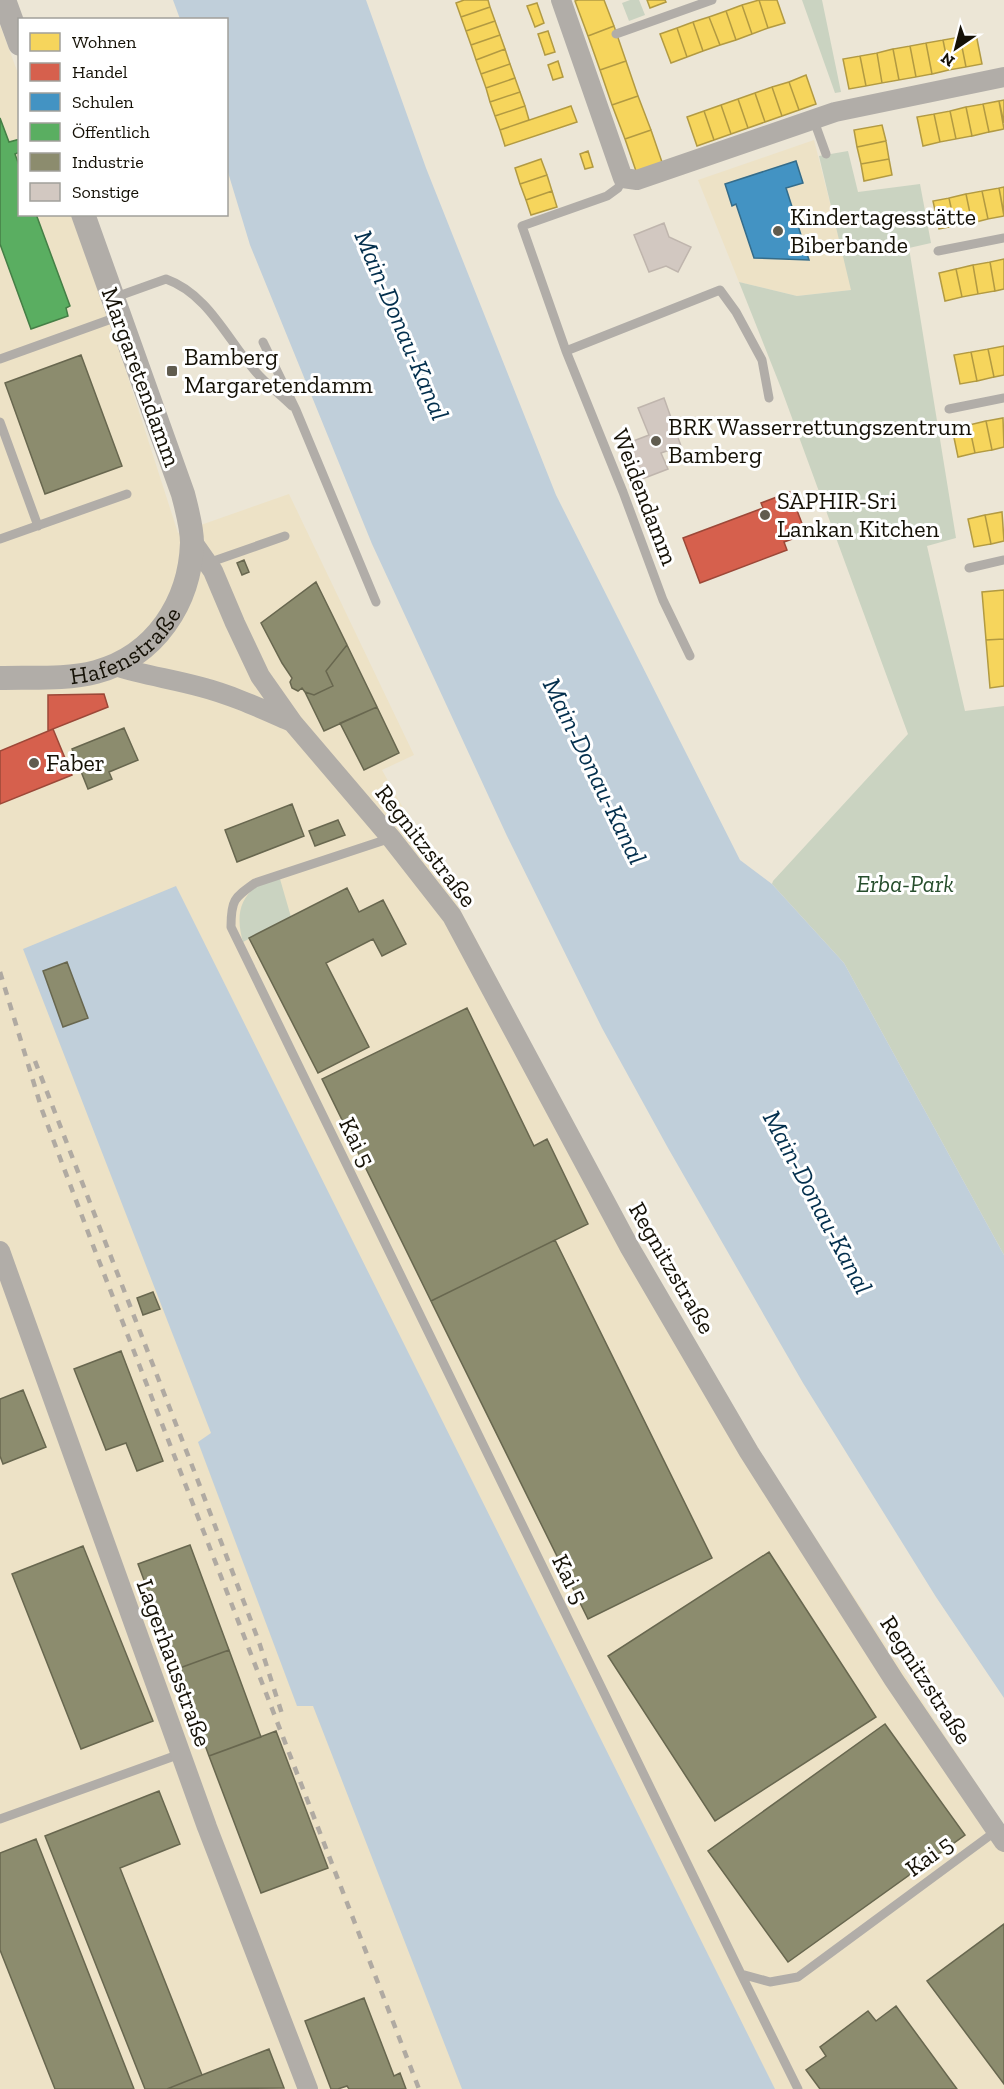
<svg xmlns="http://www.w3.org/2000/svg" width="1004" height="2089" viewBox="0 0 1004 2089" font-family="'Zilla Slab',serif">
	<rect width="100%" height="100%" fill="#ece6d6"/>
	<path fill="#ede2c6" d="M0,25L19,76L20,214L71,215L115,337L178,533L289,494L414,755L382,770L470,928L606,1187L691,1338L777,1479L1004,1826V2089H0Z
		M814,140L852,290L797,296L739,282L698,180Z"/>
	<path fill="#cad3c1" d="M630,0H639L645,15L629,21L622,3Z
		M802,0H822L841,92L835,93Z
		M848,151L858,192L920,184L931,243L909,248L956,538L927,546L965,711L1004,706V1255L844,963L772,884L773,881L908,734L781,388L739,282L797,296L851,290L819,156Z
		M280,879L291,917L243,942C237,921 237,900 257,886C263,883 273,881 280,879Z"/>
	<path fill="#c0cfda" d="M173,0H366L426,168L556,495L740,860L772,884L844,963L1004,1255V1698L936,1597L803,1383L668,1148L602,1028L507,836L372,544L250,245L227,169L226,20L180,19Z
		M176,886L775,2089H462L313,1706H297L198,1442L211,1433L23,949Z"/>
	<path fill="#f6d55c" stroke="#b29a42" stroke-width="1.5" d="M464,0H488L490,7L461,17L456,3Z
		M578,0H604L614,26L588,36L575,1Z
		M647,0H665L666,2L650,8Z
		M759,0H777L785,23L768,28Z
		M759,0L768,28L752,34L742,5Z
		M537,3L544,23L535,27L527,6Z
		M742,5L752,34L736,40L726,11Z
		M490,7L495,21L466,31L461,17Z
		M726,11L736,40L720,45L709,17Z
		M709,17L720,45L703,51L693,22Z
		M495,21L500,35L471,45L466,31Z
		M693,22L703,51L687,57L677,28Z
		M614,26L626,61L600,70L588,36Z
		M677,28L687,57L671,63L660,34Z
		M548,31L555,52L545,55L538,34Z
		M976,34L982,64L966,67L960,37Z
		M500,35L505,49L476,60L471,45Z
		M960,37L966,67L949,70L943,40Z
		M943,40L949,70L932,74L926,43Z
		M926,43L932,74L916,77L910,46Z
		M910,46L916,77L899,80L893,49Z
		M505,49L510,64L481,74L476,60Z
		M893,49L899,80L882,83L877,53Z
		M877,53L882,83L866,86L860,56Z
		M860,56L866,86L849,89L843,59Z
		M558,61L563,77L553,80L548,65Z
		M626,61L638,96L612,105L600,70Z
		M510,64L515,78L486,88L481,74Z
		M806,75L816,104L799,110L789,82Z
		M515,78L520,92L490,102L486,88Z
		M789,82L799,110L782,116L772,87Z
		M772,87L782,116L765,122L755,93Z
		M520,92L525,106L495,116L490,102Z
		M755,93L765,122L748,128L738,99Z
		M638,96L651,130L625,139L612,105Z
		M738,99L748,128L731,134L721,105Z
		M1004,100V123L999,101Z
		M999,101L1004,129L989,132L983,104Z
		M983,104L989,132L972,136L966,107Z
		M721,105L731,134L714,140L704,111Z
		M525,106L529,120L500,130L495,116Z
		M571,106L577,122L505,146L500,130Z
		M966,107L972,136L956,139L950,111Z
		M704,111L714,140L697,146L687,117Z
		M950,111L956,139L940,142L934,114Z
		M934,114L940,142L923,146L917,117Z
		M882,125L886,141L857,147L854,130Z
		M651,130L663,165L637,174L625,139Z
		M886,141L889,159L861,164L857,147Z
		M588,151L593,167L585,169L580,154Z
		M541,159L547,175L520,184L515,168Z
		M889,159L892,175L864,181L861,164Z
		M547,175L552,191L526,200L520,184Z
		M1004,187V214L999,188Z
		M999,188L1004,216L988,219L982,191Z
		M552,191L557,207L531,215L526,200Z
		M982,191L988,219L972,223L966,194Z
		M966,194L972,223L955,226L949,198Z
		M949,198L955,226L939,229L933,201Z
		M1004,259V289L995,291L990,262Z
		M990,262L995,291L978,294L973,265Z
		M973,265L978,294L962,297L956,269Z
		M956,269L962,297L945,301L939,273Z
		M1004,346V375L994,377L988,349Z
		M988,349L994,377L977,381L971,352Z
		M971,352L977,381L960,384L954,355Z
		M1003,418L1004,447L992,450L986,421Z
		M986,421L992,450L975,453L969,425Z
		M969,425L975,453L958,457L952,428Z
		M1002,512L1004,541L991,544L985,515Z
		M985,515L991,544L974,547L968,519Z
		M1004,590V639L986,640L982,592Z
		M1004,639V686L990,688L986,640Z"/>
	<path fill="#d6604d" stroke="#9c4838" stroke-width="1.5" d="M790,492L806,534L784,542L787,550L700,583L683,538L763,508L761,503Z
		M104,694L108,707L48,731V695Z
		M53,729L72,775L0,804V751Z"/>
	<path fill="#4393c3" stroke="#356c8a" stroke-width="1.5" d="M796,161L803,183L786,188L809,260L754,258L736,204L732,206L725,184Z"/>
	<path fill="#5aae61" stroke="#457f46" stroke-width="1.5" d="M0,118L9,142L20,139V152L15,154L20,168V214H36L70,306L66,308L68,316L31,329L0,244Z"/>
	<path fill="#8c8c6e" stroke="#68674f" stroke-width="1.5" d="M81,355L122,466L45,494L5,383Z
		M244,560L249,572L242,575L237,563Z
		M316,582L347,645L326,671L333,686L314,695L305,692L302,688L298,691L292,688L290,682L292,678L282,663L261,623Z
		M347,645L377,707L324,731L305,692L314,695L333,686L326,671Z
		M377,707L399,753L364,770L340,723Z
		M124,728L138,760L109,772L112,779L88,789L72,749Z
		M292,804L304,836L237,862L225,830Z
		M338,820L345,835L315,846L309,831Z
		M347,888L359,912L383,900L406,944L382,956L373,939L326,963L369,1047L318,1073L249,938Z
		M67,962L88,1018L63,1027L43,971Z
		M467,1008L534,1146L547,1139L588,1224L431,1301L322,1079Z
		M555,1240L712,1558L588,1619L431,1301Z
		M153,1292L160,1309L143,1315L137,1298Z
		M121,1351L163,1461L137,1471L126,1443L106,1450L74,1369Z
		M23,1390L46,1447L3,1464L0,1456V1399Z
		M190,1545L229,1650L177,1669L138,1564Z
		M83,1546L153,1721L81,1749L12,1574Z
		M769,1552L876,1717L715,1821L608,1656Z
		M229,1650L261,1737L209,1756L177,1669Z
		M885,1724L965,1835L788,1962L708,1851Z
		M276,1731L328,1868L261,1893L209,1756Z
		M159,1791L180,1844L120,1868L202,2075L167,2089H145L45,1836Z
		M36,1839L134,2089H55L0,1950V1853Z
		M1004,1924V2084L927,1981Z
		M364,1998L394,2076L400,2073L406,2089H349L347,2086L338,2089H331L305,2021Z
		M896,2006L957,2089H820L806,2070L826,2056L820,2047L868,2011L876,2021Z
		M269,2049L284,2088L167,2089L202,2075Z"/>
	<path fill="#d2c8c1" stroke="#bfb5ad" stroke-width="1.5" d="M664,223L669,237L691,247L678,272L666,266L649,272L634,235Z
		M664,398L681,446L661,453L668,469L642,479L634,459L629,461L623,445L649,435L638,408Z"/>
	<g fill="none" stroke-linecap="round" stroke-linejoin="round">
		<path stroke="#b1ada8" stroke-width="9" d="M616,34L712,0
			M813,118L826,154
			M623,178L618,188L607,196L522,226L566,351L623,492L663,600L690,656
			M938,251L1004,238
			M113,298L166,279C208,294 227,339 255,371C266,384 280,394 292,406
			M263,342L296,410L376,602
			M566,351L720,290L736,312L762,360L769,398
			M0,359L117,317
			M949,409L1004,398
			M0,422L38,526
			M0,539L127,494
			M208,563L285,536
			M969,568L1004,560
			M391,838L255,883C234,898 231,900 231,927L741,1974L770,1982L798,1977L996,1831
			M0,1819L180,1754
			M741,1974L798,2089"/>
		<path stroke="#b1ada8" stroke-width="20" d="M561,0L623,178L637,180L835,112L1004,77
			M192,541L213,571L235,623L260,676L293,723L391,838L452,916L630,1248L749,1452L894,1680L1004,1842
			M115,666C143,675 172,679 201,687C232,695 262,709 292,722
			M0,1251L207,1827L308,2089"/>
		<g stroke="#b1ada8" stroke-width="24">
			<path d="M4,0L20,44"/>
			<path id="s1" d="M0,678C31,677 65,680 96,672C155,656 190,603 192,543C192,527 187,510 183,494L83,214"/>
		</g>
		<path stroke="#b0aaa2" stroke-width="4.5" stroke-dasharray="8 8" stroke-linecap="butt" d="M0,972L42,1110L94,1248L419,2089
			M35,1061L198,1481L259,1642L283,1717"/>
	</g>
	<g fill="#605c4f" stroke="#fff" stroke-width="2">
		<circle cx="778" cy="231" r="6"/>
		<rect x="166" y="365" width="12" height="12" rx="3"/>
		<circle cx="656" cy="441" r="6"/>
		<circle cx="765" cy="515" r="6"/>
		<circle cx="34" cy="763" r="6"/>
	</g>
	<g text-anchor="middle" stroke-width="6" stroke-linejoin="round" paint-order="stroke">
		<g font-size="24" fill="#151106" stroke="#fff" text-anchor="start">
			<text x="790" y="225">Kindertagesstätte<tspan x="790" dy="28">Biberbande</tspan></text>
			<text x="184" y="365">Bamberg<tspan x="184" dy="28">Margaretendamm</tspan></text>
			<text x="668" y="435">BRK Wasserrettungszentrum<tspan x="668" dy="28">Bamberg</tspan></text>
			<text x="777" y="509">SAPHIR-Sri<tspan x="777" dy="28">Lankan Kitchen</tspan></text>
			<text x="46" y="771">Faber</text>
		</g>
		<g font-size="24" fill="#151106" stroke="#fff">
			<text transform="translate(141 377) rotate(70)" y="8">Margaretendamm</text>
			<text transform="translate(645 497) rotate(69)" y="8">Weidendamm</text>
			<text dy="8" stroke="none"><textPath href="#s1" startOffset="135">Hafenstraße</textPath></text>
			<text transform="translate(426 846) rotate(52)" y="8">Regnitzstraße</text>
			<text transform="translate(357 1142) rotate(64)" y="8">Kai 5</text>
			<text transform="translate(672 1268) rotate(60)" y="8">Regnitzstraße</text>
			<text transform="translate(570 1579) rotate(64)" y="8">Kai 5</text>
			<text transform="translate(174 1663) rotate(70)" y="8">Lagerhausstraße</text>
			<text transform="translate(926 1680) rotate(57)" y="8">Regnitzstraße</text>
			<text transform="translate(929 1856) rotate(-36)" y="8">Kai 5</text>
		</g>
		<g font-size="24" font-style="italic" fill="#274e2d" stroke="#fff">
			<text x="905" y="892">Erba-Park</text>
		</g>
		<g font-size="26" font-style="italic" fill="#032f4d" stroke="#fff">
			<text transform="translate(402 325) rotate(67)" y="9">Main-Donau-Kanal</text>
			<text transform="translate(595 771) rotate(64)" y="9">Main-Donau-Kanal</text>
			<text transform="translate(818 1202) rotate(62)" y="9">Main-Donau-Kanal</text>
		</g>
	</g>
	<rect x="18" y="18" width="210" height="198" fill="#ffffff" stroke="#a1a09b" stroke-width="1.5"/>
	<rect x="30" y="33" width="30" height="18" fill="#f6d55c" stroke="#a1a09b" stroke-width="1.5"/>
	<text x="72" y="48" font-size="18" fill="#151106">Wohnen</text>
	<rect x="30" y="63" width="30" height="18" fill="#d6604d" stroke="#a1a09b" stroke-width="1.5"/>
	<text x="72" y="78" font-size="18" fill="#151106">Handel</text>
	<rect x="30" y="93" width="30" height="18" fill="#4393c3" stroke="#a1a09b" stroke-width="1.5"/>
	<text x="72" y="108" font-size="18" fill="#151106">Schulen</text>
	<rect x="30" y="123" width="30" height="18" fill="#5aae61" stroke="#a1a09b" stroke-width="1.5"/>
	<text x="72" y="138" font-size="18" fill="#151106">Öffentlich</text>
	<rect x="30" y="153" width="30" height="18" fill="#8c8c6e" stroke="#a1a09b" stroke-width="1.5"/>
	<text x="72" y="168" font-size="18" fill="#151106">Industrie</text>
	<rect x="30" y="183" width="30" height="18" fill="#d2c8c1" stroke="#a1a09b" stroke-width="1.5"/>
	<text x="72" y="198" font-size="18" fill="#151106">Sonstige</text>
	<g transform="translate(956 48) rotate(215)" stroke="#ffffff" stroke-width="4.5" paint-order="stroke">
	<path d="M0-4.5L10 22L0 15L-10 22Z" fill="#151106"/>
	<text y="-9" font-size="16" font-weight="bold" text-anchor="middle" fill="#151106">N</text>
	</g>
</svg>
